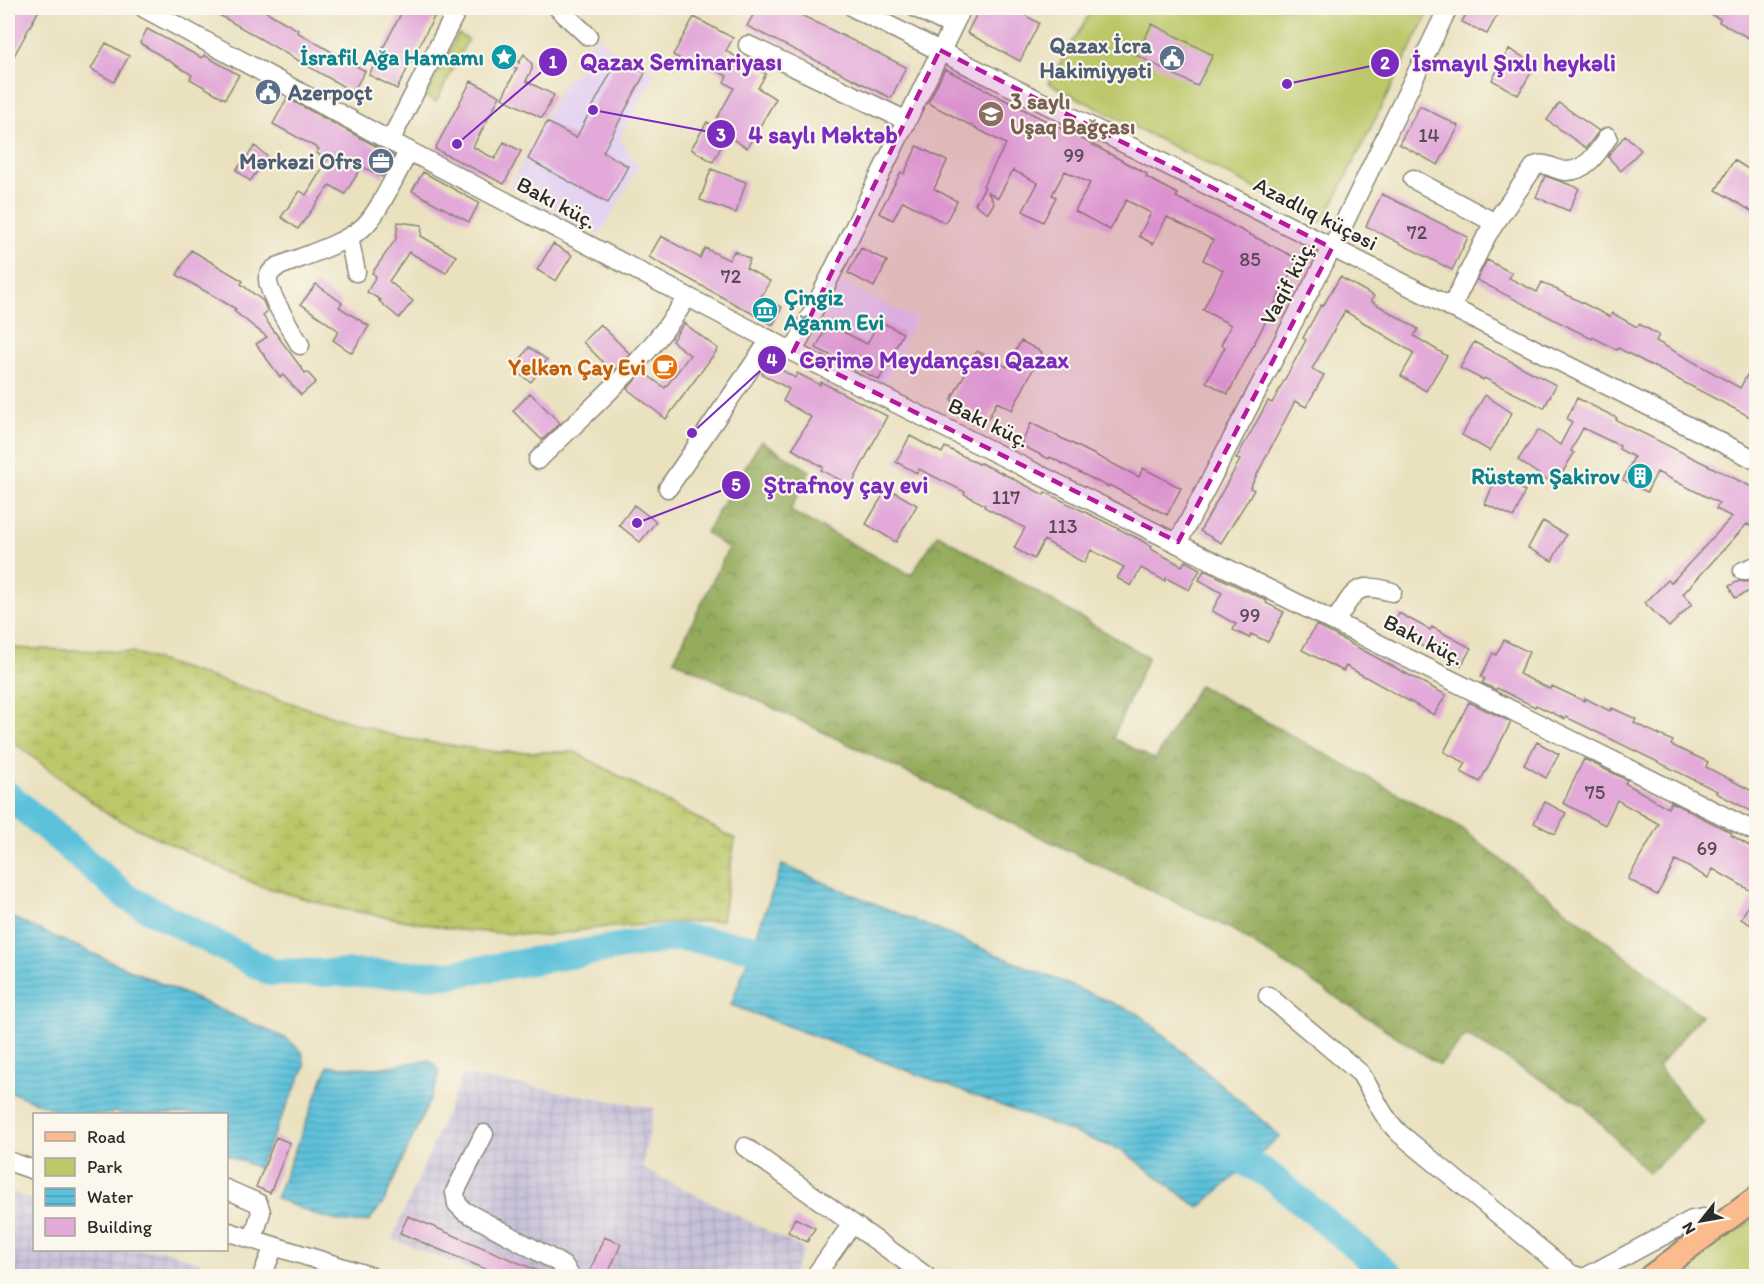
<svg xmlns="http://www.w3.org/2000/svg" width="1764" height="1284" viewBox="0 0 1764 1284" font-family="Itim,sans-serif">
	<defs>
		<pattern id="industrial-grid" width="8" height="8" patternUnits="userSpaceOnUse" patternTransform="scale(1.5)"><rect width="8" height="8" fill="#c6c0d9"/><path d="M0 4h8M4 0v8" fill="none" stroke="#aaa5ba"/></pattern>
		<pattern id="forest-crowns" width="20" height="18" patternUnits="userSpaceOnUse" patternTransform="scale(1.5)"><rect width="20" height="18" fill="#95ac5d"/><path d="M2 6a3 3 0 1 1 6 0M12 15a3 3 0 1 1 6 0" fill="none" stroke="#7a8c4d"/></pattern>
		<pattern id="wetland-marsh" width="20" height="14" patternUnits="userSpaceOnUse" patternTransform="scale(1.5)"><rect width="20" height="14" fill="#bcc769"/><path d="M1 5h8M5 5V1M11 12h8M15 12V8" fill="none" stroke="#a2ab5b"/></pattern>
		<pattern id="water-rules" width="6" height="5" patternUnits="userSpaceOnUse" patternTransform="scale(1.5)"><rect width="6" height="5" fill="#5cc1da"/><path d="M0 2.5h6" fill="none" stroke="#4c9db1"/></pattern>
	</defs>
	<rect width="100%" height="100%" fill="#fbf7ec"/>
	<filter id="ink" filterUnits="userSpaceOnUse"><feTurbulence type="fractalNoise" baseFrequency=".0167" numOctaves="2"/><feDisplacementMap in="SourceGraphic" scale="12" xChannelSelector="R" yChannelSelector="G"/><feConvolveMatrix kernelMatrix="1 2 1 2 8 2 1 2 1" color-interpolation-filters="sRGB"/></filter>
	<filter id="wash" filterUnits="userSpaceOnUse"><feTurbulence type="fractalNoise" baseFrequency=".008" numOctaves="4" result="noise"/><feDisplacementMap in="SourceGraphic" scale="24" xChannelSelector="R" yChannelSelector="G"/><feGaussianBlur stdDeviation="1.35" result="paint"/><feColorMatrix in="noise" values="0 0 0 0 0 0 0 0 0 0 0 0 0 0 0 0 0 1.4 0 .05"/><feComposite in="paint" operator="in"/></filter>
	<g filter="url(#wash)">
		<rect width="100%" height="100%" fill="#eae1bf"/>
		<path fill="#e4d3f1" d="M598,36L613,50L656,73L620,138L638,167L600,235L509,187L565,81L591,62L588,44Z
			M841,283L915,319L883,385L810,350Z"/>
		<path fill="url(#industrial-grid)" d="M463,1075L654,1108L642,1168L804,1249L792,1276H487L392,1239Z
			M8,1191L34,1201V1250H164L236,1276H8Z"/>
		<path fill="#bcc769" stroke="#74794a" stroke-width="1.5" d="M1093,8H1431L1323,223L1048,83Z
			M458,34L468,39L436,102L426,97Z
			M1756,1218V1276H1699L1687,1265Z"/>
		<path fill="url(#forest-crowns)" stroke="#606c44" stroke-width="1.5" d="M761,441L810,471L790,511L911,575L938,534L1148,657L1113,738L1155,760L1199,685L1459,827L1701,1015L1658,1067L1704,1123L1648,1173L1582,1104L1466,1035L1440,1065L1233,930L674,660L728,549L706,532Z"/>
		<path fill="url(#wetland-marsh)" stroke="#74794a" stroke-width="1.5" d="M8,648L132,652L401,738L497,752H575L735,839L722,920L596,928L543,936L458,930L337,908L258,885L109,815L8,738Z"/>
		<path fill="url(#water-rules)" stroke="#447682" stroke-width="1.5" d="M782,865L1139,1014L1280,1136L1199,1208L1123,1151L731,1005Z
			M8,916L287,1039L302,1052L305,1067L258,1168L227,1155L226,1114H122L113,1111L112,1114H65L8,1091Z
			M430,1060L439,1070L436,1086L384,1201L369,1221C337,1228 305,1210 276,1198L328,1066L377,1068Z"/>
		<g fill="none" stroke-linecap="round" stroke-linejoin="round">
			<path stroke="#5cc1da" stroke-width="28" d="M8,795L128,898L271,972L447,975L679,937L790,953
				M1215,1147L1268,1174L1391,1276"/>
		</g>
		<g id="blocks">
			<path fill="#e2a9d9" d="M14,8H40L8,67V20Z
				M207,8H260L298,30L297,32L365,71L353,92Z
				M404,8H416L434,17L397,89L369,75Z
				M757,8H787L906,67L891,98L747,26Z
				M980,8H1022L1019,12L1039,23L1020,61L967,33Z
				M1469,8H1501L1487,34L1462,22Z
				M1698,8H1748L1756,12V42L1719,22L1720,19Z
				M694,17L733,38L726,51L766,74L758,88L776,99L747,148L727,136L713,162L691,149L707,122L713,125L734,88L724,82L727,76L696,59L693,66L673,55Z
				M1152,24L1213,55L1197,86L1136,55Z
				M147,29L202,58L204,55L239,75L225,99L190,79L192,75L140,43Z
				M106,43L129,56L114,82L91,69Z
				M504,48L509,49L519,63L524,54L532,64V69L526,81L554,95L542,118L502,98L517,68L500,66L496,63L494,58L495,52L499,49Z
				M1509,49L1536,64L1518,95L1492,80Z
				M618,59L645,73L603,152L628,166L608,203L528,159L547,122L576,138Z
				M945,69L1097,147L1147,174L1146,177L1178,194L1176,197L1298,259L1228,394L1206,382L1225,347L1221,345L1231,325L1203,310L1223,270L1203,260L1213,240L1167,217L1153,244L1139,236L1151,213L1126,200L1110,230L1075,211L1090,183L1065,171L1052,195L1056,197L1043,222L1023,211L1038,183L1013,170L998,198L987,191L994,203L988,213L975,204L985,187L983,186L1006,144L928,103Z
				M471,81L500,96L473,147L495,159L504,142L521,151L504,184L435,149Z
				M287,98L394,156L382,177L362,166L345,194L330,185L298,229L281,217L300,191L306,195L328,159L316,153L319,149L273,124Z
				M1559,103L1599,131L1586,148L1547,120Z
				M1420,106L1459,126L1438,165L1399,144Z
				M1625,135L1641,150L1621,171L1608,157Z
				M255,146L268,157L250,181L236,170Z
				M917,146L947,161L934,189L957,201L945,223L903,201L893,220L879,213L901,172L904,174Z
				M1734,160L1756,174V214L1716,190Z
				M711,169L746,182L736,213L700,200Z
				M423,172L479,203L469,222L412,191Z
				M1545,176L1579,188L1569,211L1536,197Z
				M1382,194L1468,237L1452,270L1366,226Z
				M398,222L422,225L421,236L456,256L446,273L409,252L389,281L413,301L399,318L379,301L381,300L367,292L376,276L372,273L396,239Z
				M661,236L700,258L705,248L729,260L734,251L750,259L746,268L770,281L761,297L782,307L773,325L649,257Z
				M553,244L572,255L556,281L537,270Z
				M861,248L887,261L874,287L848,273Z
				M191,250L243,281L241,284L263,301L267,311L263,316L305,373L307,372L316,382L301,395L283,375L280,377L256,344L267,337L234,311L236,309L177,275Z
				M1487,260L1512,273L1509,278L1537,292L1542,282L1610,317L1612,313L1637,327L1639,324L1659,335L1656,341L1740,388L1747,375L1756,380V420L1618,348L1617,350L1593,337L1592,339L1477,280Z
				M1340,277L1374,296L1371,301L1418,329L1414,336L1447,356L1426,391L1401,376L1414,353L1345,311L1312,369L1324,375L1306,407L1295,401L1250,488L1254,490L1221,543L1200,531L1240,460L1236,459L1251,432L1268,401L1272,403L1306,340L1303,338L1321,305L1323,306Z
				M316,284L342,303L339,307L369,326L352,353L333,340L339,331L301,304Z
				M879,321L903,333L879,380L816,348L828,324L867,344Z
				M684,323L718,349L666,419L627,389L643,372L665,388L690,355L672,341Z
				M600,324L630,354L613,372L583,342Z
				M1021,341L1042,352L1012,410L997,402L988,419L951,400L977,351L1007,367Z
				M1474,342L1556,385L1544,408L1484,378L1483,380L1460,368Z
				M529,347L547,360L531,382L513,370Z
				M769,362L795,378L797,373L820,385L821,382L887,416L851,486L821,470L823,467L792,449L811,417L783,401L789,389L762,374Z
				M530,393L560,423L542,440L513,411Z
				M1485,395L1512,413L1490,451L1462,435Z
				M1577,398L1617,418L1616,420L1756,489V529L1747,524L1683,594L1692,604L1669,627L1645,603L1668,580L1671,583L1732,517L1716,509L1719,503L1657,472L1647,492L1623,480L1634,457L1619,449L1620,446L1583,428L1571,451L1574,453L1555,485L1518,460L1538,430L1560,445L1572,422L1567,419Z
				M1031,423L1139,477L1143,468L1181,488L1167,515L1109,485L1108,487L1050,457L1049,459L1021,445Z
				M910,436L942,453L945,447L979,464L980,463L1002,473L1044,495L1045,492L1139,539L1152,547L1151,549L1182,566L1185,561L1200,569L1189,590L1166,578L1165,581L1141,568L1131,586L1117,578L1124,567L1091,550L1084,563L1044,540L1034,559L1014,548L1025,528L984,507L985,505L964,494L965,492L919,469L917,473L896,462Z
				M1496,478L1525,491L1514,517L1485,504Z
				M887,488L917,505L896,542L866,524Z
				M634,505L656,522L640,542L619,525Z
				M1543,521L1566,535L1552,561L1528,548Z
				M1204,570L1267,601L1266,603L1284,612L1268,642L1251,634L1249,638L1233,630L1236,624L1212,611L1222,593L1199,580Z
				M1756,578V588L1735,598L1729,586L1739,581L1746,582Z
				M1399,613L1430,630L1432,627L1471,648L1461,666L1390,630Z
				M1316,625L1446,695L1434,715L1346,666L1343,671L1302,650Z
				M1504,640L1529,652L1519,674L1550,689L1552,686L1584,701L1585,698L1610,711L1612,708L1636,719L1634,723L1673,741L1671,745L1708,762L1706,767L1756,793V800L1751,811L1716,793L1717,791L1566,717L1565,719L1536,705L1535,707L1497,688L1496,690L1482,683L1485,679L1481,677L1493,653L1496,655Z
				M1469,702L1511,722L1480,782L1461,772L1466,763L1444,752Z
				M1537,742L1559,754L1546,778L1524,765Z
				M1584,759L1627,780L1625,783L1668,808L1671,802L1732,833L1731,835L1756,850V928L1741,919L1755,893L1713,869L1708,878L1676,860L1657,895L1628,879L1659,824L1617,800L1605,825L1563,803Z
				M1545,802L1566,813L1555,834L1534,823Z
				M276,1137L290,1143L270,1193L256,1187Z
				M408,1216L550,1276H502L400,1233Z
				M795,1218L815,1228L807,1242L788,1232Z
				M604,1237L621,1244L607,1276H588Z"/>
		</g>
	</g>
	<g filter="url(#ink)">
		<use href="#blocks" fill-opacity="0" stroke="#8a8675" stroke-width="1.5"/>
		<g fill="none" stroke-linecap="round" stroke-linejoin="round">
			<defs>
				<path id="minor" d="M144,8L390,141L793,352L1756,832
					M558,8L588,36
					M854,8L1756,460
					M916,8L952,26
					M748,45L905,120
					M390,141L458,8
					M1413,179L1495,223L1487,235L1451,308
					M1495,223L1534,167C1544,160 1554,170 1565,171C1586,172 1598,152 1608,137
					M349,237L356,272
					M300,345C293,332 266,291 268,278C269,273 273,270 277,267C301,257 341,245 361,229C378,216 397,171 409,151
					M793,352L962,8
					M538,460C590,408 649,360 687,297
					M668,488L770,340
					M1178,542L1332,248L1448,8
					M1743,571L1756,566
					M1335,621C1356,591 1354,581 1392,592
					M1268,996L1360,1073C1375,1095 1379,1113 1399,1133L1572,1275L1577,1276
					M484,1134L455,1192L457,1204L464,1211L554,1260L565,1267L570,1276
					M745,1147L926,1276
					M8,1161L34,1170
					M226,1189L258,1203L261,1212L253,1239
					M226,1231L370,1276
					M262,1276L274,1246
					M815,1276L852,1224
					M1588,1276L1692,1220L1703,1218L1721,1223"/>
				<path id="major" d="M1651,1276L1756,1198"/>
			</defs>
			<use href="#minor" stroke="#8a8675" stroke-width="21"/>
			<use href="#major" stroke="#8a8675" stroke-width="26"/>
			<use href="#minor" stroke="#fff" stroke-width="18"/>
			<use href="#major" stroke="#fbbb8d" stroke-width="22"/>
		</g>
	</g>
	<path fill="#b5179e" fill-opacity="0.2" stroke="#b5179e" stroke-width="4.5" stroke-dasharray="12 8" stroke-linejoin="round" d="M940,50L1332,248L1178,542L793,352Z"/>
	<defs>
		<symbol id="sight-disc" viewBox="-11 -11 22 22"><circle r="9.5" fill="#0f9aa8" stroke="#fbf7ec"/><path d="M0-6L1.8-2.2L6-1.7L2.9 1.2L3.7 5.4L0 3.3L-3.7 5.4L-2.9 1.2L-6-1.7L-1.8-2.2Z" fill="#fff"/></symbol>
		<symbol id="civic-disc" viewBox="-11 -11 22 22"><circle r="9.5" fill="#5c6f8a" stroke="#fbf7ec"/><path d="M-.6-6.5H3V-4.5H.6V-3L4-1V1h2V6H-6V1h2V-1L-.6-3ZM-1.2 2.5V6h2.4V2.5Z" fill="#fff"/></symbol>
		<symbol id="school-disc" viewBox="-11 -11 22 22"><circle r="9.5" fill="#8d6e63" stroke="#fbf7ec"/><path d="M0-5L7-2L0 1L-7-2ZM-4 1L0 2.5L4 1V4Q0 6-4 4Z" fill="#fff"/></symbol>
		<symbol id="office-disc" viewBox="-11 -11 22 22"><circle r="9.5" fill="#5c6f8a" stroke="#fbf7ec"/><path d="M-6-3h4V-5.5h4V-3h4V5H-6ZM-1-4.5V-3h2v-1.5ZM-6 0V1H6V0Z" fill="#fff"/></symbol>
		<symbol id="museum-disc" viewBox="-11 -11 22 22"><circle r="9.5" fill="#0f9aa8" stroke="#fbf7ec"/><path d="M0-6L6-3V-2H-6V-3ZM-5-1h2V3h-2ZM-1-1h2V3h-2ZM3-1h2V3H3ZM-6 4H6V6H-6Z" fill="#fff"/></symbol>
		<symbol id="cafe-disc" viewBox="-11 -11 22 22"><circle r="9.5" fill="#e8710a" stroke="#fbf7ec"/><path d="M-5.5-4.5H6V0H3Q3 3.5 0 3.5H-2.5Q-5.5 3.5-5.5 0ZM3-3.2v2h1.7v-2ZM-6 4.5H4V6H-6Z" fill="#fff"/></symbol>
		<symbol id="building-disc" viewBox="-11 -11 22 22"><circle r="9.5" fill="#0f9aa8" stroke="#fbf7ec"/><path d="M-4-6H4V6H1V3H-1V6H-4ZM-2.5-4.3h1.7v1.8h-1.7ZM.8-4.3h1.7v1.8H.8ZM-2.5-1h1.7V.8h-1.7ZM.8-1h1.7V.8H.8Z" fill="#fff"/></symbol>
	</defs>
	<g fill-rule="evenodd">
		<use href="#sight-disc" x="489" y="42" width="30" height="30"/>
		<use href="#civic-disc" x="1157" y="43" width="30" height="30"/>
		<use href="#civic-disc" x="253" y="77" width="30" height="30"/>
		<use href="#school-disc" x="976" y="99" width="30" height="30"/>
		<use href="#office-disc" x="366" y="146" width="30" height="30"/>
		<use href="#museum-disc" x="750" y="295" width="30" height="30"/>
		<use href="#cafe-disc" x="650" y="352" width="30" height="30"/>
		<use href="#building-disc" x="1625" y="461" width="30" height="30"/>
	</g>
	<g text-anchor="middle" stroke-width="4.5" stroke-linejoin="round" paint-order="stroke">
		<g font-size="20" fill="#594a56">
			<text x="1429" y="142">14</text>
			<text x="1074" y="162">99</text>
			<text x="1417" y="239">72</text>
			<text x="1250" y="266">85</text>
			<text x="731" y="283">72</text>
			<text x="1006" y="504">117</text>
			<text x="1063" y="533">113</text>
			<text x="1250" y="622">99</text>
			<text x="1595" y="799">75</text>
			<text x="1707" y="855">69</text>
		</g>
		<g font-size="22" font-weight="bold" fill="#4e5e75" stroke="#fbf7ec" text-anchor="end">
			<text x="1152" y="53">Qazax İcra<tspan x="1152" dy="25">Hakimiyyəti</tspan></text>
			<text x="288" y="100" text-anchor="start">Azerpoçt</text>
			<text x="362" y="169">Mərkəzi Ofrs</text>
		</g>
		<g font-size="22" font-weight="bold" fill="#0d838f" stroke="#fbf7ec" text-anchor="end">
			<text x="484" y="65">İsrafil Ağa Hamamı</text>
			<text x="784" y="305" text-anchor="start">Çingiz<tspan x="784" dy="25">Ağanın Evi</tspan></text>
			<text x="1620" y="484">Rüstəm Şakirov</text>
		</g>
		<g font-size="22" font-weight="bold" fill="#785e54" stroke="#fbf7ec" text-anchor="start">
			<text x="1010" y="109">3 saylı<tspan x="1010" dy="25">Uşaq Bağçası</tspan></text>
		</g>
		<g font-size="22" fill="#2b2b2b" stroke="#fbf7ec">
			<text transform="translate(557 202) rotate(28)" y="8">Bakı küç.</text>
			<text transform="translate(1316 213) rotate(27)" y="8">Azadlıq küçəsi</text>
			<text transform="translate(1287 282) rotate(-62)" y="8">Vaqif küç.</text>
			<text transform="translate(989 422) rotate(26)" y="8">Bakı küç.</text>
			<text transform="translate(1424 639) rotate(27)" y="8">Bakı küç.</text>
		</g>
		<g font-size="22" font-weight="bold" fill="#c56008" stroke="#fbf7ec" text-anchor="end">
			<text x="646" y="375">Yelkən Çay Evi</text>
		</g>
	</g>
	<path fill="none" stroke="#7b2cbf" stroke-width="2" d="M457 144L553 62M1287 84L1385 63M593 110L721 134M692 433L772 360M637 523L736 485"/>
	<g fill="#7b2cbf" stroke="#fbf7ec" stroke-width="2">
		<circle cx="457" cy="144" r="6"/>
		<circle cx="1287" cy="84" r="6"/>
		<circle cx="593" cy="110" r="6"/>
		<circle cx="692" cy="433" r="6"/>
		<circle cx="637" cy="523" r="6"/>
		<circle cx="553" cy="62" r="15"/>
		<circle cx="1385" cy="63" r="15"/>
		<circle cx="721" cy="134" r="15"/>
		<circle cx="772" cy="360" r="15"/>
		<circle cx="736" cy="485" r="15"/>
	</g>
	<g font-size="18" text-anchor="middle" font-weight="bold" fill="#fff">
		<text x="553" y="68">1</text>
		<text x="1385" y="69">2</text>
		<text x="721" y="141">3</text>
		<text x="772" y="366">4</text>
		<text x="736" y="491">5</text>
	</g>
	<g font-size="24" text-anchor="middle" font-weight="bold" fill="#7b2cbf" stroke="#fbf7ec" stroke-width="4.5" stroke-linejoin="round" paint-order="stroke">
		<text x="681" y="70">Qazax Seminariyası</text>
		<text x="1514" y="71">İsmayıl Şıxlı heykəli</text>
		<text x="823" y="143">4 saylı Məktəb</text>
		<text x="934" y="368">Cərimə Meydançası Qazax</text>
		<text x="846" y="493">Ştrafnoy çay evi</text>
	</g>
	<rect width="1764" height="1284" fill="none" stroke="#fbf7ec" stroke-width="30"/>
	<rect x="33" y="1113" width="195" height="138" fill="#fbf7ec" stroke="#a8a59f" stroke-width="1.5"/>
	<rect x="45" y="1132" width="30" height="9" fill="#fbbb8d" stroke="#a8a59f" stroke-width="1.5"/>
	<text x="87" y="1143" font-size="18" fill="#2b2b2b">Road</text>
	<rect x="45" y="1158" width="30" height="18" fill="#bcc769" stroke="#a8a59f" stroke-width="1.5"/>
	<text x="87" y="1173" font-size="18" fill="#2b2b2b">Park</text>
	<rect x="45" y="1188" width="30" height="18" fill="url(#water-rules)" stroke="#a8a59f" stroke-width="1.5"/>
	<text x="87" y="1203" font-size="18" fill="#2b2b2b">Water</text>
	<rect x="45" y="1218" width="30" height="18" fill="#e2a9d9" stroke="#a8a59f" stroke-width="1.5"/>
	<text x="87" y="1233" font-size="18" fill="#2b2b2b">Building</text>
	<g transform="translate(1701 1221) rotate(239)" stroke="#fbf7ec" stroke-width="4.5" paint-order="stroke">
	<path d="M0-4.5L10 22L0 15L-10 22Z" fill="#2b2b2b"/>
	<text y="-9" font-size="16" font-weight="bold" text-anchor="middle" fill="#2b2b2b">N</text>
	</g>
</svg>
